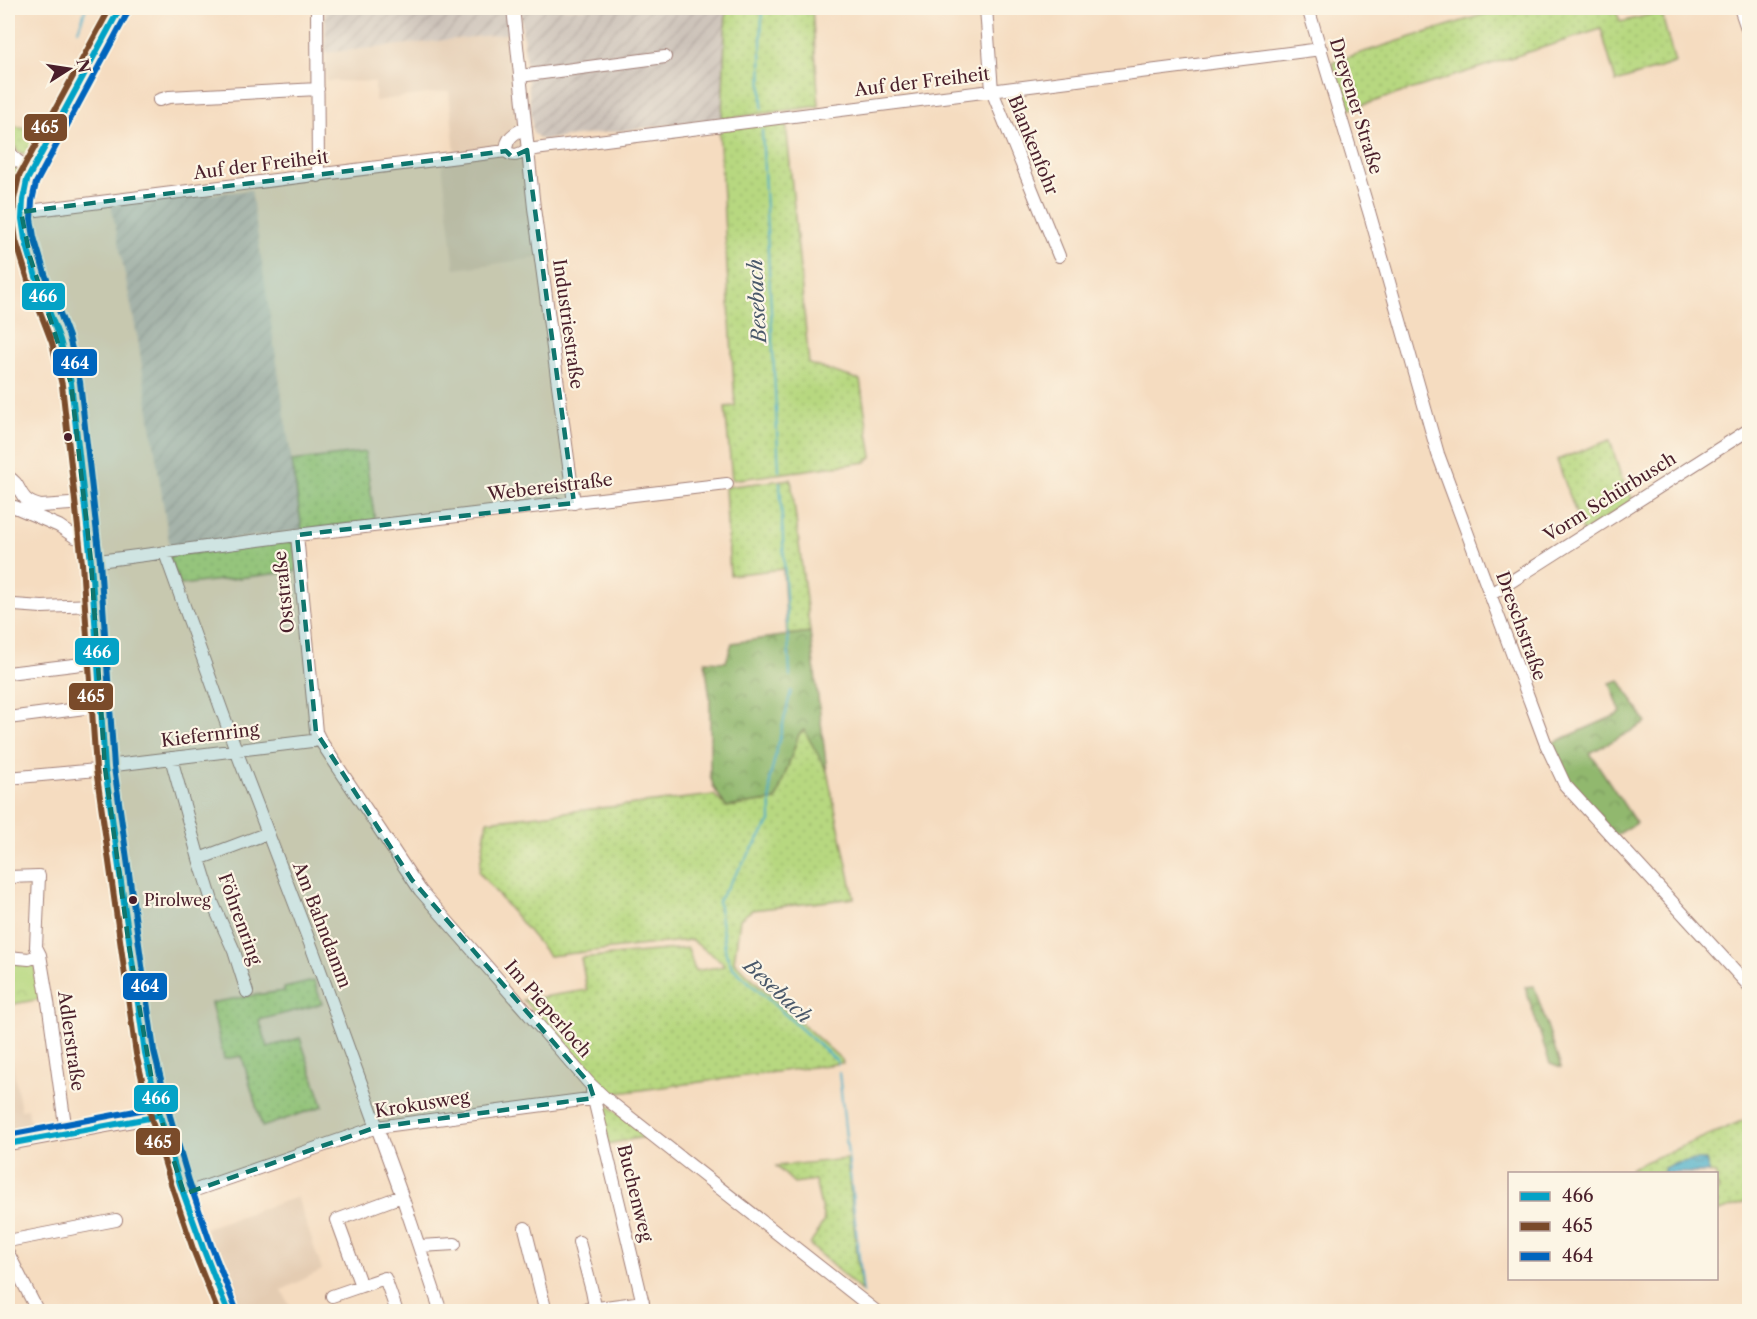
<svg xmlns="http://www.w3.org/2000/svg" width="1757" height="1319" viewBox="0 0 1757 1319" font-family="'Libre Caslon Text',serif">
	<defs>
		<pattern id="industrial-furrows" width="10" height="10" patternUnits="userSpaceOnUse" patternTransform="scale(1.5)"><rect width="10" height="10" fill="#ccc2b9"/><path d="M-1 1l2-2M0 10L10 0M9 11l2-2" fill="none" stroke="#b1a69f"/></pattern>
		<pattern id="grass-dots" width="8" height="8" patternUnits="userSpaceOnUse" patternTransform="scale(1.5)"><rect width="8" height="8" fill="#b7d880"/><path d="M2 2h.1M6 6h.1" fill="none" stroke="#9fb96f" stroke-width="1.8" stroke-linecap="round"/></pattern>
		<pattern id="forest-crowns" width="20" height="18" patternUnits="userSpaceOnUse" patternTransform="scale(1.5)"><rect width="20" height="18" fill="#91b86e"/><path d="M2 6a3 3 0 1 1 6 0M12 15a3 3 0 1 1 6 0" fill="none" stroke="#78955b"/></pattern>
		<pattern id="park-crowns" width="20" height="18" patternUnits="userSpaceOnUse" patternTransform="scale(1.5)"><rect width="20" height="18" fill="#b7d880"/><path d="M2 6a3 3 0 1 1 6 0M12 15a3 3 0 1 1 6 0" fill="none" stroke="#9fb96f"/></pattern>
		<pattern id="water-waves" width="16" height="10" patternUnits="userSpaceOnUse" patternTransform="scale(1.5)"><rect width="16" height="10" fill="#4aaec9"/><path d="M0 5q4-4 8 0t8 0" fill="none" stroke="#408da3"/></pattern>
	</defs>
	<rect width="100%" height="100%" fill="#fcf5e5"/>
	<filter id="ink" filterUnits="userSpaceOnUse"><feTurbulence type="fractalNoise" baseFrequency=".0167" numOctaves="2"/><feDisplacementMap in="SourceGraphic" scale="12" xChannelSelector="R" yChannelSelector="G"/><feConvolveMatrix kernelMatrix="1 2 1 2 8 2 1 2 1" color-interpolation-filters="sRGB"/></filter>
	<filter id="wash" filterUnits="userSpaceOnUse"><feTurbulence type="fractalNoise" baseFrequency=".008" numOctaves="4" result="noise"/><feDisplacementMap in="SourceGraphic" scale="24" xChannelSelector="R" yChannelSelector="G"/><feGaussianBlur stdDeviation="1.35" result="paint"/><feColorMatrix in="noise" values="0 0 0 0 0 0 0 0 0 0 0 0 0 0 0 0 0 1.4 0 .05"/><feComposite in="paint" operator="in"/></filter>
	<g filter="url(#wash)">
		<rect width="100%" height="100%" fill="#f5dcc0"/>
		<path fill="#e4ccb2" d="M512,33L538,258L455,269L442,163L455,155L449,91L375,101V82L326,81V53Z
			M12,1059L21,1110L28,1109L32,1133L8,1137V1060Z
			M297,1197L322,1270L282,1290L292,1311H238L221,1276L205,1228Z"/>
		<path fill="url(#industrial-furrows)" d="M325,8H509L512,33L326,53Z
			M520,8H726L722,119L542,140L533,133Z
			M251,190L302,530L170,548L138,340L111,205Z"/>
		<path fill="url(#grass-dots)" stroke="#807c56" stroke-width="1.5" d="M726,8H812L819,106L722,119Z
			M1504,8H1614L1621,22L1661,12L1675,63L1616,82L1601,29L1347,110L1332,62Z
			M786,122L809,364L860,380L872,457L866,462L732,480L725,407L735,406L719,129Z
			M13,126L45,131C39,142 33,160 17,151L13,138Z
			M8,159C25,176 23,174 16,197L8,194Z
			M1610,440L1621,477L1633,500L1583,533L1557,460Z
			M365,452L375,521L302,530L292,461Z
			M791,479L810,632L787,635L783,569L730,575L725,487Z
			M293,541L297,571L180,585L169,556Z
			M805,730L827,771L854,898L752,910L740,919L734,962L842,1060L843,1063L611,1094L523,1000L587,990L581,958L688,948L695,971L724,966L721,961L691,940L549,956L479,872L487,821L714,795L727,807L776,800L799,734Z
			M314,981L322,1004L259,1020L268,1047L300,1038L323,1106L262,1127L242,1056L224,1059L211,1003L254,995L284,991V988Z
			M603,1102L649,1136L608,1144L599,1105Z
			M1749,1118V1201L1717,1212V1191L1719,1189L1717,1186L1716,1174L1709,1173L1706,1160L1664,1168V1173L1629,1174L1631,1168Z
			M847,1159L861,1291L810,1245L824,1220L815,1180L794,1183L776,1166Z"/>
		<path fill="url(#forest-crowns)" stroke="#6e6c4c" stroke-width="1.5" d="M810,632L827,771L804,730L799,734L776,800L726,807L714,788L710,776V699L705,661L726,662L732,643Z
			M1620,680L1646,723L1590,753L1636,823L1615,836L1568,780L1553,743L1621,713L1610,683Z
			M1534,986L1561,1068L1550,1064L1525,987Z"/>
		<path fill="url(#park-crowns)" stroke="#807c56" stroke-width="1.5" d="M8,961L34,963L41,999L14,1004L8,1002Z"/>
		<path fill="url(#water-waves)" stroke="#4a667a" stroke-width="1.5" d="M1692,1160H1706L1709,1173H1664V1168L1673,1164Z"/>
		<g fill="none" stroke-linecap="round" stroke-linejoin="round">
			<path stroke="#4aaec9" stroke-width="2" d="M78,30L86,8
				M762,108L761,45L762,8
				M762,130L779,471
				M780,482L790,676
				M791,691L770,778L771,820L718,901L726,954L732,967L837,1061L838,1064
				M839,1073L863,1293"/>
		</g>
	</g>
	<g filter="url(#ink)">
		<g fill="none" stroke-linecap="round" stroke-linejoin="round">
			<defs>
				<path id="minor" d="M120,8L104,40L27,180C10,232 41,285 58,334C64,350 67,366 71,383L91,562L105,768L145,1053C164,1141 193,1228 228,1312
					M317,8L318,176
					M513,8L534,208L574,503
					M986,8L992,91L1059,256
					M1308,8L1370,215L1438,454L1545,742L1565,785L1750,987
					M1740,8L1750,37
					M520,76L665,57
					M159,100L169,97L318,89
					M8,146C11,159 20,163 32,169
					M506,151C513,158 520,154 527,150L1321,49
					M506,151C506,138 514,133 525,128
					M21,212L506,151
					M8,477C24,485 15,500 41,506L85,503
					M8,508L15,507L59,526L75,537L89,541
					M297,535L316,732L320,740L420,890L589,1083L604,1097L877,1312
					M165,553L236,750L313,951L402,1196L441,1312
					M91,562L297,535L727,484
					M1490,595L1750,429
					M14,605L42,607L94,605
					M8,673L98,662
					M8,718L100,706
					M171,758L199,859L213,904L234,951L247,992
					M8,778L97,770L115,765L320,740
					M199,859L268,833
					M8,877L39,876L36,947L40,955L48,1002L66,1132
					M8,957L29,959L40,955
					M592,1091L645,1312
					M8,1144L149,1118L159,1114
					M184,1194L377,1127L604,1097
					M525,1228L546,1312
					M8,1241L116,1220
					M579,1242L592,1291L596,1312
					M420,1246L455,1244
					M8,1253L38,1312
					M332,1296L361,1286
					M397,1312L385,1278L361,1286L337,1220L402,1196
					M567,1312L643,1302"/>
			</defs>
			<use href="#minor" stroke="#a07e76" stroke-width="14"/>
			<use href="#minor" stroke="#fff" stroke-width="12"/>
			<defs>
				<path id="bus-1" d="M120,8L27,180L23,200L22,219L25,239L36,277L60,340L71,383L91,562L105,768L145,1053L161,1119L180,1184L203,1248L228,1312
					M8,1144L149,1118L159,1114"/>
				<path id="bus-2" d="M110,8L19,176L14,199L13,220L16,241L28,280L52,343L62,385L82,563L96,769L136,1054L152,1121L172,1187L194,1252L218,1312"/>
				<path id="bus-3" d="M128,12L36,183L32,201L31,219L34,237L45,274L69,337L80,382L100,561L114,767L154,1051L170,1116L189,1181L211,1245L236,1309
					M8,1135L146,1109L156,1106"/>
			</defs>
			<use href="#bus-1" stroke="#fcf5e5" stroke-width="10"/>
			<use href="#bus-2" stroke="#fcf5e5" stroke-width="10"/>
			<use href="#bus-3" stroke="#fcf5e5" stroke-width="10"/>
			<use href="#bus-1" stroke="#04a2c6" stroke-width="6"/>
			<use href="#bus-2" stroke="#7a4b2a" stroke-width="6"/>
			<use href="#bus-3" stroke="#0065bd" stroke-width="6"/>
		</g>
	</g>
	<path fill="#0f766e" fill-opacity="0.2" stroke="#0f766e" stroke-width="4.5" stroke-dasharray="12 8" stroke-linejoin="round" d="M527,150L574,503L297,535L316,732L412,880L589,1083L594,1098L377,1127L184,1194L155,1099L129,946L105,768L91,562L71,383L30,257L21,212L506,151L512,157Z"/>
	<g fill="#4a1f2b" stroke="#fcf5e5" stroke-width="2">
		<circle cx="68" cy="437" r="5"/>
		<circle cx="133" cy="900" r="5"/>
	</g>
	<g text-anchor="middle" stroke-width="4.5" stroke-linejoin="round" paint-order="stroke">
		<g font-size="16" fill="#4a1f2b" stroke="#fcf5e5" text-anchor="start">
			<text x="144" y="906">Pirolweg</text>
		</g>
		<g font-size="18" fill="#4a1f2b" stroke="#fcf5e5">
			<text transform="translate(922 82) rotate(-7)" y="6">Auf der Freiheit</text>
			<text transform="translate(1356 106) rotate(73)" y="6">Dreyener Straße</text>
			<text transform="translate(1033 145) rotate(68)" y="6">Blankenfohr</text>
			<text transform="translate(261 165) rotate(-7)" y="6">Auf der Freiheit</text>
			<text transform="translate(568 324) rotate(82)" y="6">Industriestraße</text>
			<text transform="translate(550 487) rotate(-7)" y="6">Webereistraße</text>
			<text transform="translate(1610 497) rotate(-32)" y="6">Vorm Schürbusch</text>
			<text transform="translate(284 592) rotate(-96)" y="6">Oststraße</text>
			<text transform="translate(1521 626) rotate(70)" y="6">Dreschstraße</text>
			<text transform="translate(210 735) rotate(-7)" y="6">Kiefernring</text>
			<text transform="translate(240 919) rotate(70)" y="6">Föhrenring</text>
			<text transform="translate(322 925) rotate(69)" y="6">Am Bahndamm</text>
			<text transform="translate(548 1009) rotate(49)" y="6">Im Pieperloch</text>
			<text transform="translate(71 1041) rotate(82)" y="6">Adlerstraße</text>
			<text transform="translate(422 1104) rotate(-9)" y="6">Krokusweg</text>
			<text transform="translate(635 1193) rotate(76)" y="6">Buchenweg</text>
		</g>
		<g font-size="20" font-style="italic" fill="#4a586a" stroke="#fcf5e5">
			<text transform="translate(757 301) rotate(-93)" y="7">Besebach</text>
			<text transform="translate(778 991) rotate(43)" y="7">Besebach</text>
		</g>
	</g>
	<g stroke="#fcf5e5" stroke-width="2">
		<rect x="23" y="113" width="45" height="29" rx="6" fill="#7a4b2a"/>
		<rect x="21" y="282" width="45" height="29" rx="6" fill="#04a2c6"/>
		<rect x="52" y="348" width="46" height="29" rx="6" fill="#0065bd"/>
		<rect x="74" y="637" width="46" height="29" rx="6" fill="#04a2c6"/>
		<rect x="68" y="682" width="46" height="29" rx="6" fill="#7a4b2a"/>
		<rect x="122" y="972" width="46" height="29" rx="6" fill="#0065bd"/>
		<rect x="133" y="1084" width="46" height="29" rx="6" fill="#04a2c6"/>
		<rect x="135" y="1127" width="46" height="29" rx="6" fill="#7a4b2a"/>
	</g>
	<g font-size="16" text-anchor="middle" font-weight="bold" fill="#fff">
		<text x="45" y="133">465</text>
		<text x="43" y="302">466</text>
		<text x="75" y="369">464</text>
		<text x="97" y="658">466</text>
		<text x="91" y="702">465</text>
		<text x="145" y="992">464</text>
		<text x="156" y="1104">466</text>
		<text x="158" y="1148">465</text>
	</g>
	<rect width="1757" height="1319" fill="none" stroke="#fcf5e5" stroke-width="30"/>
	<rect x="1508" y="1172" width="210" height="108" fill="#fcf5e5" stroke="#b59f9b" stroke-width="1.5"/>
	<rect x="1520" y="1192" width="30" height="9" fill="#04a2c6" stroke="#b59f9b" stroke-width="1.5"/>
	<text x="1562" y="1202" font-size="18" fill="#4a1f2b">466</text>
	<rect x="1520" y="1222" width="30" height="9" fill="#7a4b2a" stroke="#b59f9b" stroke-width="1.5"/>
	<text x="1562" y="1232" font-size="18" fill="#4a1f2b">465</text>
	<rect x="1520" y="1252" width="30" height="9" fill="#0065bd" stroke="#b59f9b" stroke-width="1.5"/>
	<text x="1562" y="1262" font-size="18" fill="#4a1f2b">464</text>
	<g transform="translate(69 69) rotate(78)" stroke="#fcf5e5" stroke-width="4.5" paint-order="stroke">
	<path d="M0-4.5L10 22L0 15L-10 22Z" fill="#4a1f2b"/>
	<text y="-9" font-size="16" font-weight="bold" text-anchor="middle" fill="#4a1f2b">N</text>
	</g>
</svg>
